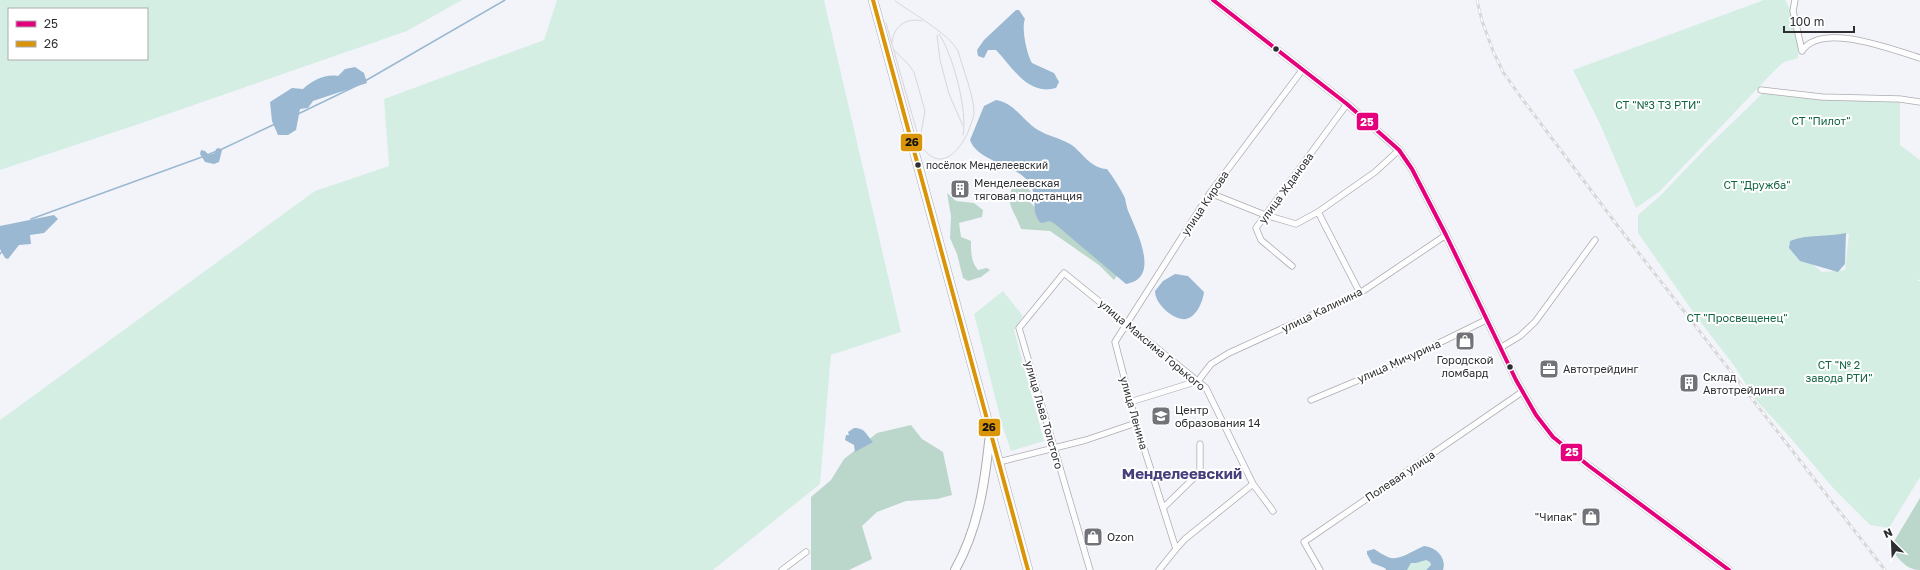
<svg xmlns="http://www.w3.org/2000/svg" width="1920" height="570" viewBox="0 0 1920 570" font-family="'Golos Text',sans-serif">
	<rect width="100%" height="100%" fill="#f3f4fa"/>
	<path fill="#d5eee3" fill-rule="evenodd" d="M0,0H462L407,31L136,125L0,170ZM9,9H147V59H9Z
		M557,0H824L901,332L831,355L820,484L713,570H0V420L315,191L389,166L384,99L544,40Z
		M1764,0H1785C1795,15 1799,40 1798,58L1784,62L1775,70L1659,192L1636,208L1600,124L1573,70Z
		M1764,92L1777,95L1900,101V145L1920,160V279L1917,281H1920V477L1889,528L1870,525L1834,489L1788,435L1756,400L1735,367L1696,316L1638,233V215L1661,195L1704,150ZM1849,234L1845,270L1822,272L1788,244Z
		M1003,291L1023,316L1014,330L1044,441L1011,451L1002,425L974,314Z
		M1421,560H1426L1430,562L1431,565L1426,570H1407L1411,563H1416Z"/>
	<path fill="#bbd6ca" d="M1022,180L1031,192L1032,204L1037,210L1047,212L1118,274L1114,280L1099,265L1050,231L1021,229C1014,208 1002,203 1016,181Z
		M947,193L956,201L974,203L983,210L982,217L959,223L961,237L971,241C971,252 971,262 978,270L987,268L990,270L981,277L968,281L963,278L957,254L950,238L951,216Z
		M911,425L922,439L943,452L952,495L937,499L906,501L877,512L862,526L872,559L849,570H811V497L831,480L844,459L877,433Z
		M1920,498V570C1906,570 1898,558 1890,548Z"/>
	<path fill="#9ab8d1" d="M1016,10H1019L1025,19C1021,28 1027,55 1032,63L1054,73L1059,82L1056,88C1028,96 1013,68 996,50H988L984,58L978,56L977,50L984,40Z
		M355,67L364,73L367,83L313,101L308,108L300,109L296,130L288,135H278L272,121L270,102L292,88L303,89C313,80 325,74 338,76L345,69Z
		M996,100C1015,103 1023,121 1038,130C1048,136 1060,138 1070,144C1083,152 1089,168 1107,169C1114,178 1120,188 1125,198C1126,203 1127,209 1129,213C1137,232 1161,279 1126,284L1055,224L1050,221L1041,223C1028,210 1042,196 1025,178C1011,164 977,160 970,140L984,106Z
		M219,148L222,150L219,162L214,164L205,162L200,154L201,150L205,151L209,155L215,153L216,149Z
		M54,215L58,219L44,233L30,235L31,244L19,245L8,259L5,258L0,249V226Z
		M1846,233L1845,264L1838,272L1800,261L1789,248L1790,241C1808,234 1827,237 1846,233Z
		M1175,274L1188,276L1204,292C1203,302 1195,321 1182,319C1170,317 1155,303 1155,291L1163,281Z
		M854,428C866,428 866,435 873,442L855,452L854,445L845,440L846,435H849L848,432Z
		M1424,546C1436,547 1447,558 1443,570H1426L1431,565L1430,562L1426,560L1416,563H1411L1407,570H1386L1385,568L1372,563L1367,554V551L1374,549C1379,552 1383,555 1388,557C1398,562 1414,550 1424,546Z"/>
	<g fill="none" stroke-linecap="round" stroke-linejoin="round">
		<path stroke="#9ab8d1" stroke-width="1.5" d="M365,81L505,0
			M298,114L356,86
			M220,150L275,124
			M207,155L217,151
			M31,219L202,157
			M0,254L3,250"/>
		<defs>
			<path id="minor" d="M1795,0L1793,11L1802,51
				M1802,51C1821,21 1893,50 1920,58
				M1761,90L1822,97L1900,99L1920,102
				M1210,193L1265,215L1296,224L1318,212L1375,172L1399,150
				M1318,212L1360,293
				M1292,266L1261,240L1256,228L1347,104
				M1500,348L1520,336L1535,322L1595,240
				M1198,381L1211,364L1229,353L1360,293L1446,235
				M1311,400L1390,367L1486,320
				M1130,402L1198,381
				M999,462L1086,440L1136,423
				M1163,508L1200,472V444
				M1176,549L1185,539L1253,484
				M782,570L806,552
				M1090,570L1019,328L1064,273L1206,388L1253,484L1273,511
				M1159,570L1176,549L1136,423L1115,342L1210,193L1303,69
				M1320,570L1304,542L1522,392"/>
			<path id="tertiary" d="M1213,0L1347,104L1399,150L1412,169L1446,235L1516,380L1536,415L1553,437L1589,466L1729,570"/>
			<path id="secondary" d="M955,570C979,527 985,482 990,433"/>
			<path id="primary" d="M873,0L1028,570"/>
		</defs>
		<use href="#minor" stroke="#acacb1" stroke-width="7"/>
		<use href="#tertiary" stroke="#acacb1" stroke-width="8"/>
		<use href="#secondary" stroke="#acacb1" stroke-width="10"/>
		<use href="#primary" stroke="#acacb1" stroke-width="10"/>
		<use href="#minor" stroke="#fdfdfe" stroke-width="5.5"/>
		<use href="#tertiary" stroke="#fdfdfe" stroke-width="7"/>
		<use href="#secondary" stroke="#fdfdfe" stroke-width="8"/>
		<use href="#primary" stroke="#fdfdfe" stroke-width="9"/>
		<path stroke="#d7d7da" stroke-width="1" d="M886,23L921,146C940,173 958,153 968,132C970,126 973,120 974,114C975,99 962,66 958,51C948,33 912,13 895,1
			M939,34C953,54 968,112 963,135
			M937,35L940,60L949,94L963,126
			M892,43C893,26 907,17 922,21
			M894,50L909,65L914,72L925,111L921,133L922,140"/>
		<defs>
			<path id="rail" d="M1477,0L1482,21L1493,51L1503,72L1520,96L1617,225L1885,570"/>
		</defs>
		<use href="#rail" stroke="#d7d7da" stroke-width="3"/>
		<use href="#rail" stroke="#fff" stroke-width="1.5" stroke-dasharray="4.5" stroke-linecap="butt"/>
		<defs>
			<path id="bus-1" d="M1213,0L1347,104L1399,150L1412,169L1446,235L1516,380L1536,415L1553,437L1589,466L1729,570"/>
			<path id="bus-2" d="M873,0L1028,570"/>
		</defs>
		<use href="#bus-1" stroke="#fff" stroke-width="7"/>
		<use href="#bus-2" stroke="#fff" stroke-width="7"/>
		<use href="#bus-1" stroke="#e5007d" stroke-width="4"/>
		<use href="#bus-2" stroke="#d99408" stroke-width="4"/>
	</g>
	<defs>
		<symbol id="building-square" viewBox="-11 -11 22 22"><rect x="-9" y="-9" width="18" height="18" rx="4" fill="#727378" stroke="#fff"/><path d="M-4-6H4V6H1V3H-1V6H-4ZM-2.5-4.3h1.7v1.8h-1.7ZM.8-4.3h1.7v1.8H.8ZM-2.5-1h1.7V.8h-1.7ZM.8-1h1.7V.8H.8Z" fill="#fff"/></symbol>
		<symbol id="shop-square" viewBox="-11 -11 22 22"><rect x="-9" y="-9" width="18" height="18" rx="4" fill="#727378" stroke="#fff"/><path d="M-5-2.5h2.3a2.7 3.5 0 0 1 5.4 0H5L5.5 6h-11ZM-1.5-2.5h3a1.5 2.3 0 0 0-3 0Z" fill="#fff"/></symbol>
		<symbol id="office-square" viewBox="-11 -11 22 22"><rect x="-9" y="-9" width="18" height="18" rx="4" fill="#727378" stroke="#fff"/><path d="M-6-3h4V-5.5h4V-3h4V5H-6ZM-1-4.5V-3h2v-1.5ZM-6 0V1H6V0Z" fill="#fff"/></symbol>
		<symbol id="school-square" viewBox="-11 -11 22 22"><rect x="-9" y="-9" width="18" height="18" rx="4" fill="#727378" stroke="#fff"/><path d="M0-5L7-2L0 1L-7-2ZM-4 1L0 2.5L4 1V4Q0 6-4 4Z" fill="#fff"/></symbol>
	</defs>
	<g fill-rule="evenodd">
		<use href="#building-square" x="949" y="178" width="22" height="22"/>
		<use href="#shop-square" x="1454" y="330" width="22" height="22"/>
		<use href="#office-square" x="1538" y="358" width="22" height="22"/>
		<use href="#building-square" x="1678" y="372" width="22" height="22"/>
		<use href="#school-square" x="1150" y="405" width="22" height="22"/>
		<use href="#shop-square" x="1580" y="506" width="22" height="22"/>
		<use href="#shop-square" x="1082" y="526" width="22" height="22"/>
	</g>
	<g fill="#2d2e32" stroke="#fff" stroke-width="1.5">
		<circle cx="1276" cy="49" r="3.5"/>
		<circle cx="918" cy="165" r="3.5"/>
		<circle cx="1510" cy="367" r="3.5"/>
	</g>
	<g text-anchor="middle" stroke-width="4" stroke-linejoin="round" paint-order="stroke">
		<g font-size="10" fill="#2d2e32" stroke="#fff" text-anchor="start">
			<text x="926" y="169">посёлок Менделеевский</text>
		</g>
		<g font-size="11" fill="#126541" stroke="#fff">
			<text x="1658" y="109">СТ "№3 ТЗ РТИ"</text>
			<text x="1821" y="125">СТ "Пилот"</text>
			<text x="1757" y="189">СТ "Дружба"</text>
			<text x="1737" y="322">СТ "Просвещенец"</text>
			<text x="1839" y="369">СТ "№ 2<tspan x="1839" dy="13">завода РТИ"</tspan></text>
		</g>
		<g font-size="11" fill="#2d2e32" stroke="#fff" text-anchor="start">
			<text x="974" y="187">Менделеевская<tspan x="974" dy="13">тяговая подстанция</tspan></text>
			<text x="1465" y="364" text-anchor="middle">Городской<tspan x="1465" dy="13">ломбард</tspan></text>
			<text x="1563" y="373">Автотрейдинг</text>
			<text x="1703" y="381">Склад<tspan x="1703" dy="13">Автотрейдинга</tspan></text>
			<text x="1175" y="414">Центр<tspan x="1175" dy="13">образования 14</tspan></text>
			<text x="1577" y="521" text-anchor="end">"Чипак"</text>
			<text x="1107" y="541">Ozon</text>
		</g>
		<g font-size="11" fill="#2d2e32" stroke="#fff">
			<text transform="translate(1286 188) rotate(-54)" y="4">улица Жданова</text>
			<text transform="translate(1205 203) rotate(-56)" y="4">улица Кирова</text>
			<text transform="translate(1322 310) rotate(-26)" y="4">улица Калинина</text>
			<text transform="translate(1152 345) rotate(40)" y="4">улица Максима Горького</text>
			<text transform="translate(1399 361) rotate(-24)" y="4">улица Мичурина</text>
			<text transform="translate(1134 413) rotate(74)" y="4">улица Ленина</text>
			<text transform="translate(1044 415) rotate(74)" y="4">улица Льва Толстого</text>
			<text transform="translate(1400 476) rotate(-34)" y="4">Полевая улица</text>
		</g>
		<g font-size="15" font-weight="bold" fill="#453f7c" stroke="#fff">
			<text x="1182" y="479">Менделеевский</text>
		</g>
	</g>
	<g stroke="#fff" stroke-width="1.5">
		<rect x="1356" y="112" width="23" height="19" rx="4" fill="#e5007d"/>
		<rect x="900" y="133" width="23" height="19" rx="4" fill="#d99408"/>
		<rect x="978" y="418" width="23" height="19" rx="4" fill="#d99408"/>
		<rect x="1560" y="443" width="23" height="19" rx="4" fill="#e5007d"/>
	</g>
	<g font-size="11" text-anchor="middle" font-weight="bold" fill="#fff">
		<text x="1367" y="126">25</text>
		<text x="1572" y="456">25</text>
	</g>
	<g font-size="11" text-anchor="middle" font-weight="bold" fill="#111">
		<text x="912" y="146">26</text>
		<text x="989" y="431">26</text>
	</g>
	<rect x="8" y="8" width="140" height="52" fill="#ffffff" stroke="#ababad"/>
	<rect x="16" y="21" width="20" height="6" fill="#e5007d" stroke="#ababad"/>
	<text x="44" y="28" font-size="12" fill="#2d2e32">25</text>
	<rect x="16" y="41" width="20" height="6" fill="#d99408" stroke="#ababad"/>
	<text x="44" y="48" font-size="12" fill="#2d2e32">26</text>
	<g transform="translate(1892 542) rotate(336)" stroke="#ffffff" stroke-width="3" paint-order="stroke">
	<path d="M0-3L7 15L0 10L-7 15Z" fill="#2d2e32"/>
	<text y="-6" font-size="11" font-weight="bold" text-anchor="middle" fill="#2d2e32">N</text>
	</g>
	<path d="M1784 26v6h70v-6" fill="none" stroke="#2d2e32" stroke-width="2"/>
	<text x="1790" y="26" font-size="12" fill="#2d2e32" stroke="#ffffff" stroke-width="3" paint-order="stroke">100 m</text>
</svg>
